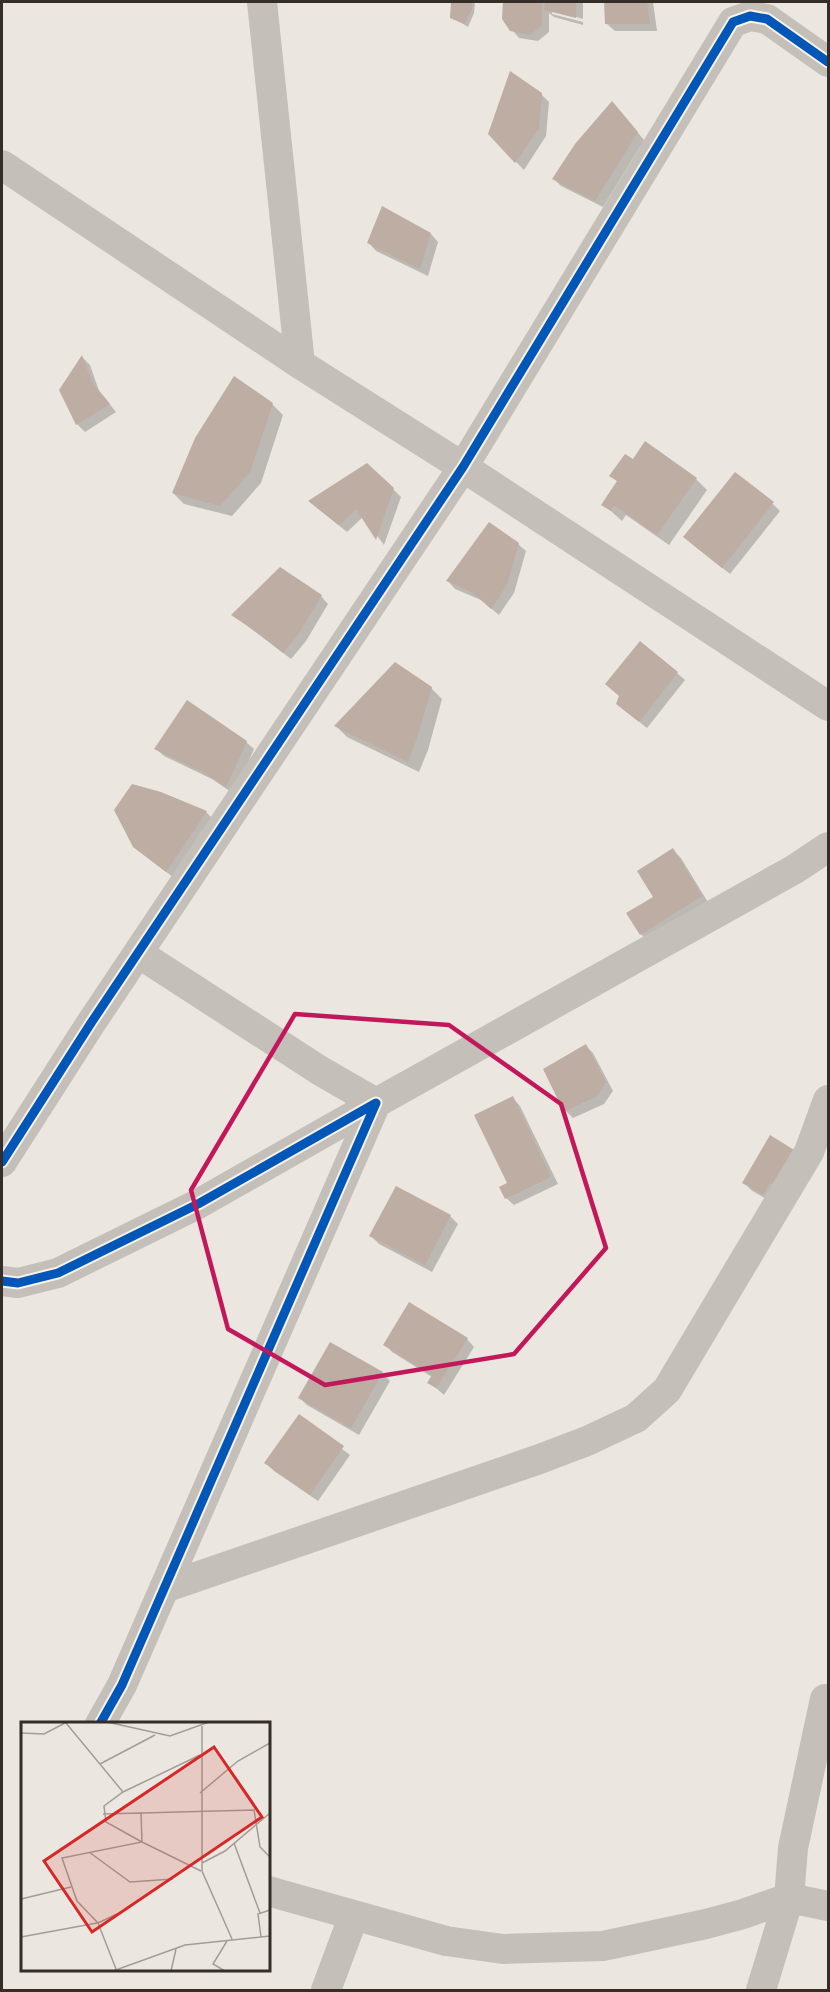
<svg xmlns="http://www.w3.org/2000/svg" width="830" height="1992" viewBox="0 0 830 1992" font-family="'Roboto Condensed',sans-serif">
	<rect width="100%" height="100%" fill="#ebe7e0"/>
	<path fill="#0003" d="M453,2H475L474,13L468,27L452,17Z
		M505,2H583V19L552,10V14L583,22V25L554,17L549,13V32L538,41L519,38L503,19Z
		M605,2H653L657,31H615L607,24Z
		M541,94L549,102L546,136L524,170L489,134Z
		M619,110L644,140L603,207L561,186L554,179Z
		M431,234L438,242L428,276L376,251L369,243Z
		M83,358L90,365L99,391L116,412L85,432L77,424L61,390Z
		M272,404L283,415L261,483L232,516L184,504L173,493Z
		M633,461L696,479L707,490L669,545L626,515L622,521L603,504L618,482L611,475Z
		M393,489L401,497L384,545L363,517L347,532L317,508Z
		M773,504L780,511L730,574L692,544Z
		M518,544L526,551L514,593L499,615L481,600L455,589L448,581Z
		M321,596L328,604L306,641L291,659L233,615Z
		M677,673L685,680L647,728L626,711Z
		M431,688L442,699L428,750L419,772L347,737L336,726Z
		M246,742L254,749L234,794L212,779L164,756L156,749Z
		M161,793L206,812L214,820L174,878L143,854Z
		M673,850L681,858L709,904L648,942L641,934Z
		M586,1046L593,1053L613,1091L604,1104L573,1118L566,1111Z
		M513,1098L520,1106L558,1184L514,1205L506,1198Z
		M806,1161L771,1202L751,1190L744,1182Z
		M397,1188L450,1216L458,1224L432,1272L379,1244L371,1236Z
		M467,1339L474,1347L444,1395L429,1382L432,1377L392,1352L385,1344Z
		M382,1373L390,1381L359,1435L307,1405L300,1398Z
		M299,1416L350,1455L318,1501L274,1471L266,1463Z"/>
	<path fill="#beada2" d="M451,2H472V9L464,24L450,18Z
		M503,2H542V25L530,35L510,31L502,19Z
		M545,2H576V18L544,10Z
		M604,2H647L650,24H605Z
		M510,71L542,93L539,128L515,163L488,134Z
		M612,101L638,132L595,201L552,179L575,144Z
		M382,206L431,233L420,269L367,243Z
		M82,355L92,382L110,404L76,425L59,390Z
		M234,376L273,403L250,472L220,506L172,493L195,438Z
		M645,441L697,478L657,535L614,505L611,511L601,505L617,481L609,476L625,454L633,459Z
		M367,463L394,488L376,540L356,509L339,525L308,501Z
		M735,472L774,502L722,568L683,537Z
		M489,522L519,543L507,585L491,609L472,592L446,581Z
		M280,567L322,595L299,633L283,653L261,635L231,615Z
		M640,641L678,672L639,722L616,704L619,696L605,684Z
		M395,662L432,687L417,738L408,762L334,726Z
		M187,700L247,741L226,787L203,772L154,749Z
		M132,784L161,792L207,811L166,872L133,847L114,810Z
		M673,848L702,896L640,935L626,913L653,897L637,871Z
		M586,1044L606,1082L597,1096L564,1112L543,1069Z
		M513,1096L551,1177L505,1199L499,1187L507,1183L474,1115Z
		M770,1135L799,1153L778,1187L770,1183L763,1195L742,1183Z
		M396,1186L451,1215L425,1265L369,1236Z
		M409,1302L468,1338L436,1388L427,1383L432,1375L383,1345Z
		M330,1342L383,1372L351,1428L298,1398Z
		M299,1414L344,1446L310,1495L264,1463Z"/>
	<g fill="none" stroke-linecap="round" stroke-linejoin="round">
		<path stroke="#c4bfb9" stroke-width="30" d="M262,2L300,364
			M2,165L300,364L463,467L828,706
			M138,953L319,1070L376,1103L795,869L828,847
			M2,1162L91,1023L463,467L733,22L750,16L767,19L828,62
			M2,1281L18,1283L58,1273L198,1204L376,1103L122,1685L100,1724
			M164,1588L537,1460L587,1441L636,1418L667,1390L809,1152L828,1100
			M825,1699L793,1848L789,1898L828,1906
			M268,1891L446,1941L503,1949L603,1946L706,1924L743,1914L789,1898
			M326,1990L354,1915
			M761,1990L789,1898"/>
		<defs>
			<path id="cycleway" d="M2,1162L91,1023L463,467L733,22L750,16L767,19L828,62
				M2,1281L18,1283L58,1273L198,1204L376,1103L122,1685L100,1724"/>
		</defs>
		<use href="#cycleway" stroke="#f8f2e7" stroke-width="13"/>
		<use href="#cycleway" stroke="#0057b8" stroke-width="9"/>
	</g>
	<path fill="none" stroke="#c2185b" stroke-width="4.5" stroke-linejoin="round" d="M295,1014L449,1025L561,1104L606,1248L514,1354L325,1385L228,1329L191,1190Z"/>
	<g transform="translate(21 1722)">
		<rect width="249" height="249" fill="#ebe7e0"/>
		<path fill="none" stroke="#a29d96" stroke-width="1.5" d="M86,0L149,14L188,0M45,1L102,70M181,4V149L211,217M0,11L23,12L46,0M79,42L134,13M179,71L217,39L249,21M120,91L121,120L180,149M82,92L233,88L239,125L249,135M213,121L239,191M68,130L109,160L152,157M181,141L204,129L249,91M0,177L50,165M77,201L56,179L41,136L121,120L85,100L83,84L102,70L179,33M0,215L76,201M240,215L237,192L249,188M95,247L77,201L96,192M92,249L164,223L249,214M150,249L155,227M204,249L192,242L206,219"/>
		<path fill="#d62828" fill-opacity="0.15" stroke="#d62828" stroke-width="3" d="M193,25L241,95L71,210L23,139Z"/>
		<rect width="249" height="249" fill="none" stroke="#352d27" stroke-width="3"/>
	</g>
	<rect width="830" height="1992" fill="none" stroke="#352d27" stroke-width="6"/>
</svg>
